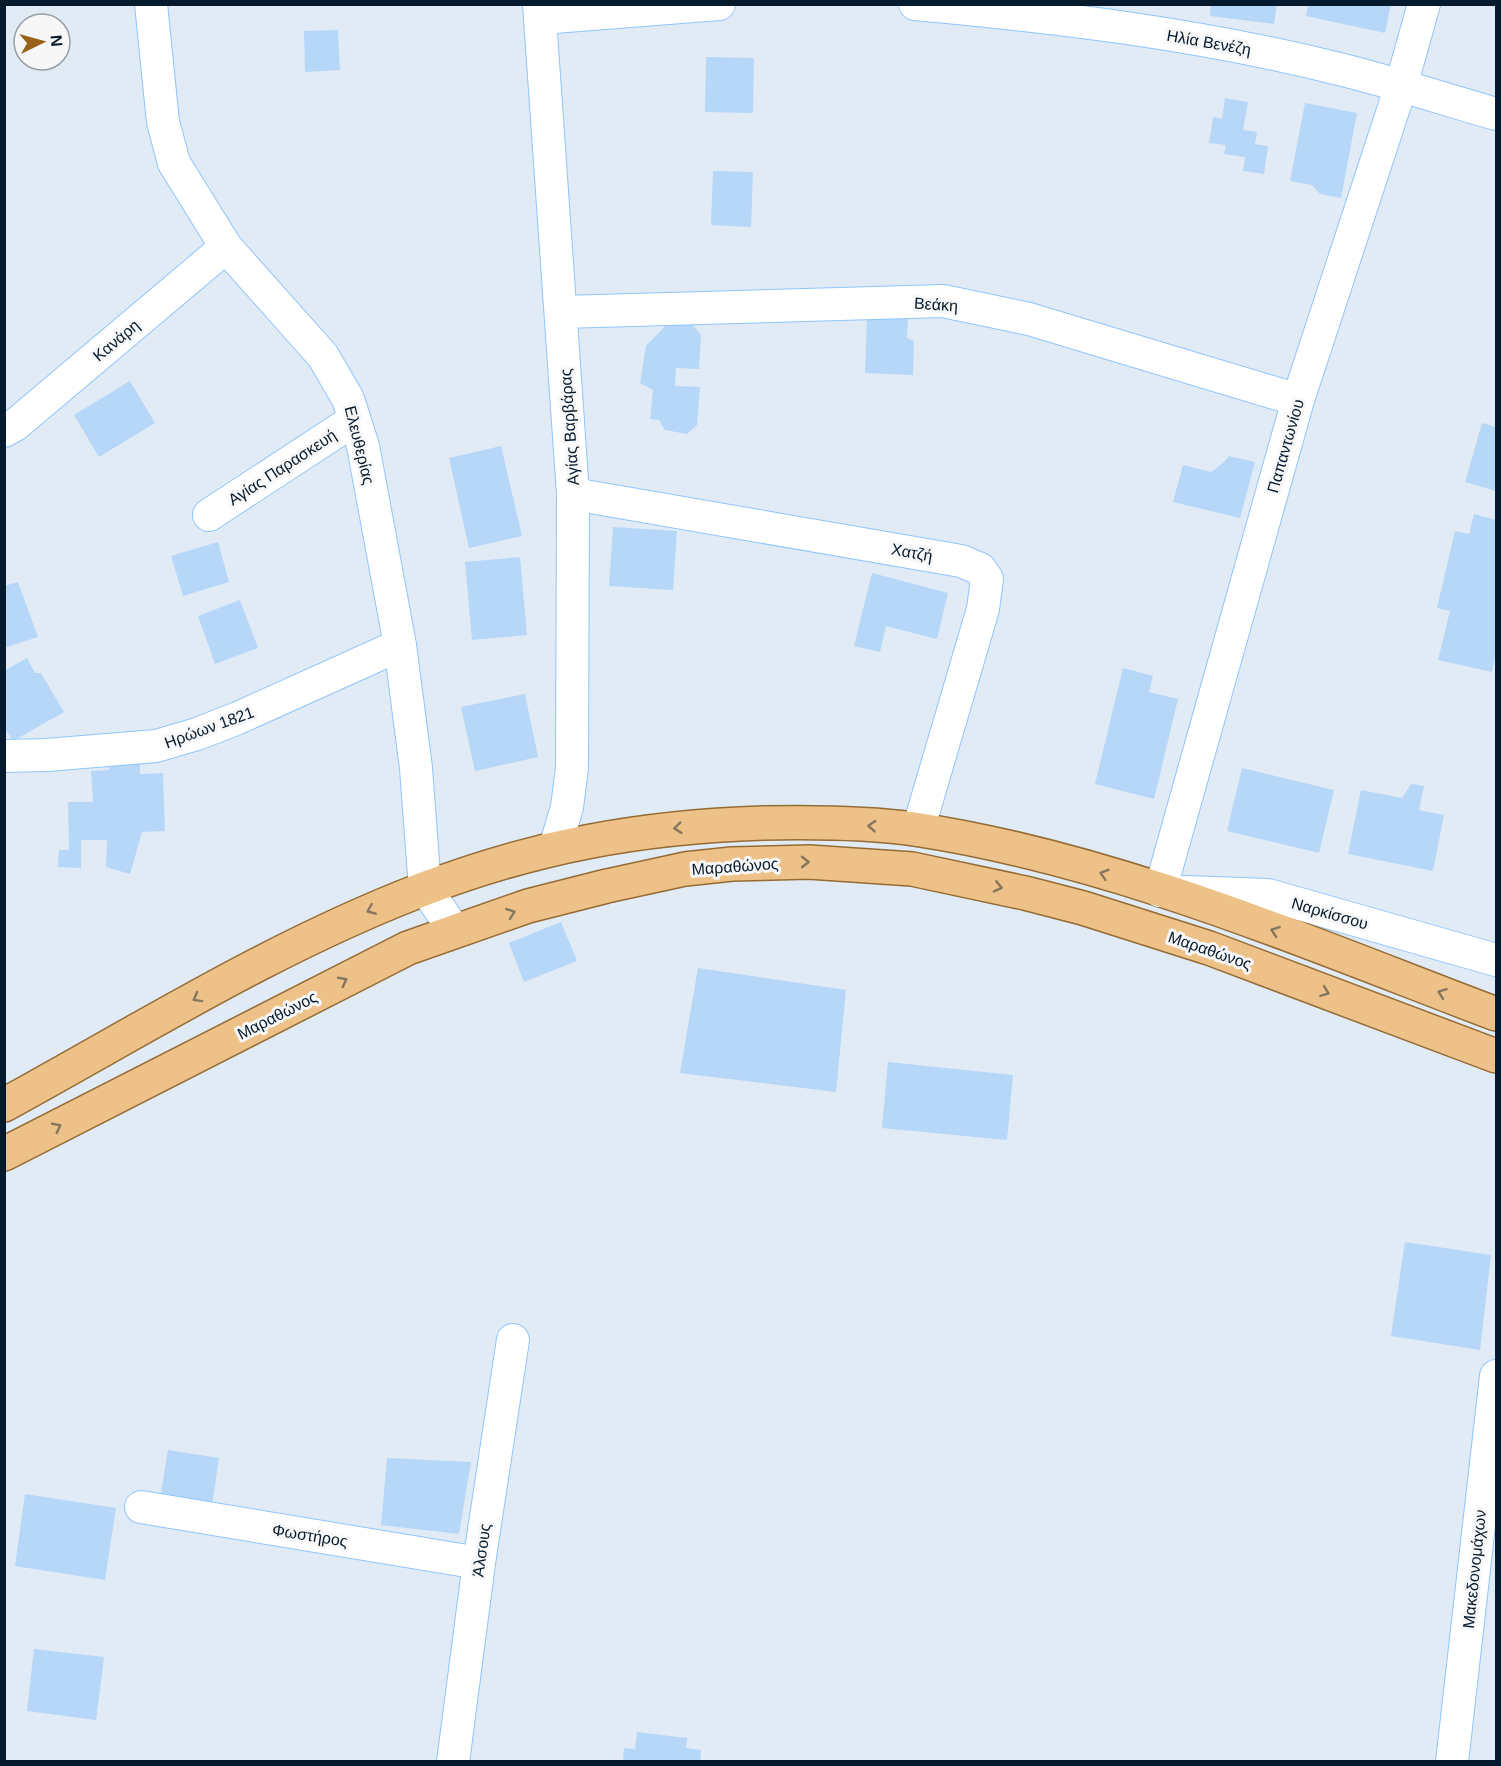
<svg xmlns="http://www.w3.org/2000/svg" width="1501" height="1766" viewBox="0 0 1501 1766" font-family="Arial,sans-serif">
	<rect width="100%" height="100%" fill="#e0ebf6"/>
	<path fill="#b6d7f8" d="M1211,4H1277L1274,24L1210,16Z
		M1308,4H1391L1385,33L1306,16Z
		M338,30L340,70L305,72L304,31Z
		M706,57L754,58L753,113L705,112Z
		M1225,98L1248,102L1243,130L1257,132L1255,144L1268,146L1264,174L1243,171L1245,157L1224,154L1226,145L1209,143L1213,117L1222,119Z
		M1305,103L1357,113L1341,198L1320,194L1312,185L1290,181Z
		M713,171L753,172L751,227L711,225Z
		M867,316L908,317L907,338L914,341L913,375L865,373Z
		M668,323L693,325L701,335L699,369L676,368L675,386L700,387L697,425L687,434L665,430L659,420L650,419L653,390L640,383L646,346Z
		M130,381L155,423L99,457L74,415Z
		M1482,423L1496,427V491L1465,482Z
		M501,446L522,536L469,548L449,458Z
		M1229,456L1255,462L1240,518L1173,502L1183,465L1211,472L1223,463Z
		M1474,514L1496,520V652L1492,672L1438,660L1450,611L1437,608L1455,531L1469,534Z
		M613,527L677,531L673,590L609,586Z
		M218,542L229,582L183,596L171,556Z
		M520,557L527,635L472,640L465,562Z
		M872,573L948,593L937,639L886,626L880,652L854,646Z
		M18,582L38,637L4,648V586Z
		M240,600L258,648L215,664L198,616Z
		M27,658L35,673H41L64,712L13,741L4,727V671Z
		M1123,668L1153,676L1149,692L1178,699L1154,799L1095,784Z
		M525,694L538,757L475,771L461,707Z
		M110,760H140V774L163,773L165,831L142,832L130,874L106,867L107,840H81V868L58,867L59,850H69L68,802H93L91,771L109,770Z
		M1242,768L1334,790L1319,853L1227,831Z
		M1411,784L1424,786L1419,810L1444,815L1433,871L1348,854L1361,790L1402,798Z
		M561,922L577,961L524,982L509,943Z
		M698,968L846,990L836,1092L680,1073Z
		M888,1062L1013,1075L1007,1140L882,1128Z
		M1405,1242L1491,1255L1480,1350L1391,1336Z
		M168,1450L219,1458L211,1512L159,1505Z
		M387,1458L471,1462L459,1534L381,1525Z
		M25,1494L116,1508L105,1580L15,1566Z
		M34,1649L104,1657L96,1720L27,1711Z
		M637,1732L687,1738L686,1748L701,1750L700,1762H623L624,1748L635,1749Z"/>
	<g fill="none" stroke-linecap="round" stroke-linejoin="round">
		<defs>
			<path id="minor" d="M151,4L163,122L174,163L226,247L323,356L348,399L363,446L400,645L416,768L425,888L455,931
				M539,4L573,494L572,768L567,807L555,848
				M915,4C1057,17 1200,34 1339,69C1392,82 1444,99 1496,114
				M1424,4L1401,86L1298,400L1160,891L1268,895L1496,960
				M541,18L719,4
				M562,312L943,301L1029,319L1298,400
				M4,431L15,425L226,247
				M573,494L961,561L980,569L987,579L983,609L918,830
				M209,515L354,420
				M4,756L47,755L156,746L197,734L238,718L400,645
				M141,1507L479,1563
				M453,1762L479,1563L513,1340
				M1452,1762L1496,1376"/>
			<path id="primary" d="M4,1105C141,1030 275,946 421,890C536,846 640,827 763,823C812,822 864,822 914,829C1114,859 1308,943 1496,1014
				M4,1154L408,948L528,906L607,886L685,869L732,864L809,862L912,869L1025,893L1083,908L1209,948L1496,1056"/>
		</defs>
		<use href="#minor" stroke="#90c5fa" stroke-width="34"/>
		<use href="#primary" stroke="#956b34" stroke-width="36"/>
		<use href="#minor" stroke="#fff" stroke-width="32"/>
		<use href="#primary" stroke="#eec188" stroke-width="33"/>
	</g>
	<defs><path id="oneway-chevron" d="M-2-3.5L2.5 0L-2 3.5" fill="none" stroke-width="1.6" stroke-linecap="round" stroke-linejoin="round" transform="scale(1.5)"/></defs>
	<g stroke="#85765f">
		<use href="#oneway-chevron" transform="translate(872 826) rotate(-176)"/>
		<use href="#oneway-chevron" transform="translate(678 828) rotate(174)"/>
		<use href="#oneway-chevron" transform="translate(805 862)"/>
		<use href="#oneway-chevron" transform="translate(1104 874) rotate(-163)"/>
		<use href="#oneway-chevron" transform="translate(998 887) rotate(13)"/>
		<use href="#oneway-chevron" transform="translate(371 910) rotate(157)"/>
		<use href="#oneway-chevron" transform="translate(511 913) rotate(-20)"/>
		<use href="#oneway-chevron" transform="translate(1275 931) rotate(-160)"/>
		<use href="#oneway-chevron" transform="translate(343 981) rotate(-27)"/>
		<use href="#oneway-chevron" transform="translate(1325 992) rotate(20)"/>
		<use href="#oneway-chevron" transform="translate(1442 993) rotate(-160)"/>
		<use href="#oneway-chevron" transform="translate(197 998) rotate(151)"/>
		<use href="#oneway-chevron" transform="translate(57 1127) rotate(-27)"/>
	</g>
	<g text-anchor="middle" stroke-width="6" stroke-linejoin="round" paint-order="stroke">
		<g font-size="16" fill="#051a2d" stroke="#f7f7f7">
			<text transform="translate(1209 42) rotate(10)" y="6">Ηλία Βενέζη</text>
			<text transform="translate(936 304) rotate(4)" y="6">Βεάκη</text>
			<text transform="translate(116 340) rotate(-40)" y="6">Κανάρη</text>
			<text transform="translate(569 427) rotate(-94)" y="6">Αγίας Βαρβάρας</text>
			<text transform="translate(360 445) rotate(76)" y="6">Ελευθερίας</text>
			<text transform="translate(1285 446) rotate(-74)" y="6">Παπαντωνίου</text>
			<text transform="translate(282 467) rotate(-33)" y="6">Αγίας Παρασκευή</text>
			<text transform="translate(912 552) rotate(10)" y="6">Χατζή</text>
			<text transform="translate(209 727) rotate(-20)" y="6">Ηρώων 1821</text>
			<text transform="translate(735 866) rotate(-4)" y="6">Μαραθώνος</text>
			<text transform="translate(1330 913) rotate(16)" y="6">Ναρκίσσου</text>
			<text transform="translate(1210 950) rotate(19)" y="6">Μαραθώνος</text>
			<text transform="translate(277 1015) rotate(-27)" y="6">Μαραθώνος</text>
			<text transform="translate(310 1535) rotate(9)" y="6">Φωστήρος</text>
			<text transform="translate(481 1550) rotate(-82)" y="6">Άλσους</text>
			<text transform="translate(1474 1569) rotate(-84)" y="6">Μακεδονομάχων</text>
		</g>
	</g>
	<rect width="1501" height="1766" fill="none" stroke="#051a2d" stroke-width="12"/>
	<g transform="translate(42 42) rotate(85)"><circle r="28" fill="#f7f7f7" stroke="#969fa6" stroke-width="1.5"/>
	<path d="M0-4.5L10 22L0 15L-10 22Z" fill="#976119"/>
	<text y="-9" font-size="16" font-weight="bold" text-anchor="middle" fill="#051a2d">N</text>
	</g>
</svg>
